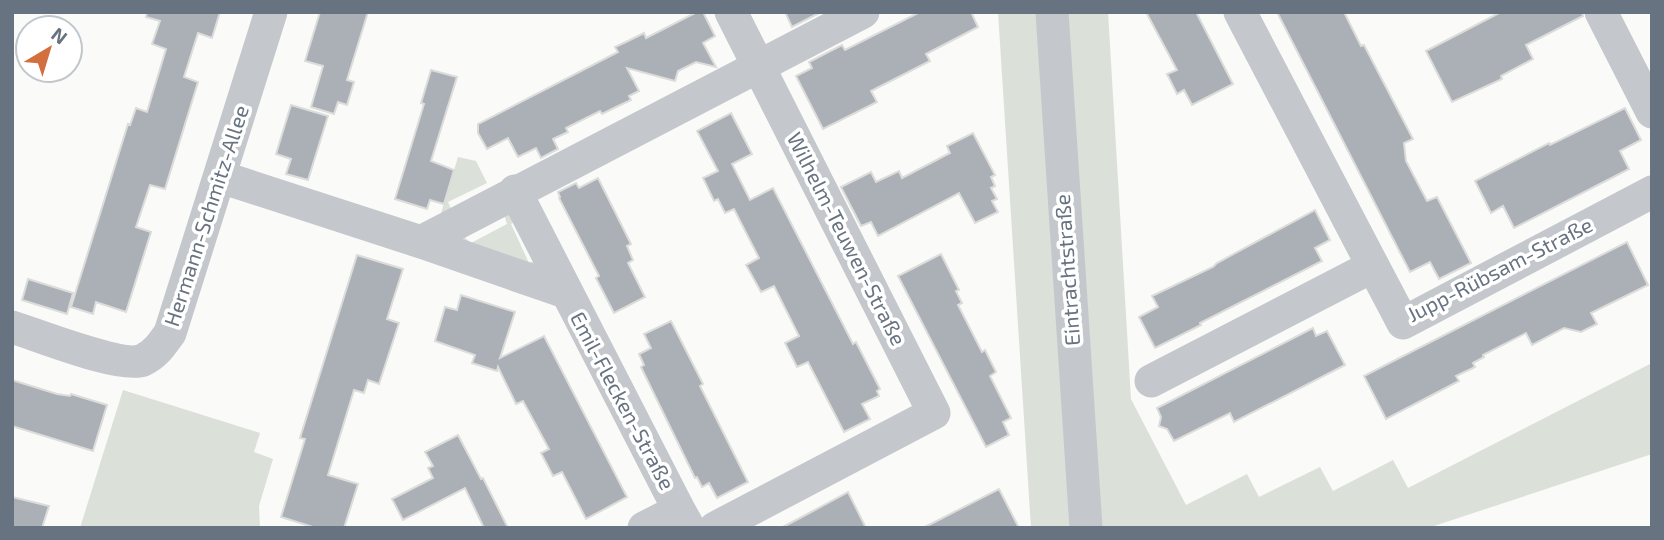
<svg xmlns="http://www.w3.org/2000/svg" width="1664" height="540" viewBox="0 0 1664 540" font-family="'Exo 2',sans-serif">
	<rect width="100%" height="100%" fill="#fafaf8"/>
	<path fill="#dbe0d9" d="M998,12H1038L1071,528H1031Z
		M1068,12H1108L1131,399L1186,505L1247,474L1259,497L1320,467L1333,491L1393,460L1408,488L1652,363V454L1428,528H1100Z
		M458,157L476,161L487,183L448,202L453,213L439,220Z
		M515,208L520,218L511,224L529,263L540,258L546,271L455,248L463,236L471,243L507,224L504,214Z
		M123,390L260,433L254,452L273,459L259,506L260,528H80Z"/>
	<path fill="#aab0b6" stroke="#dcdcda" stroke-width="2" d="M147,12H220L212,38L198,33L184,77L198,82L165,189L150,185L136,227L151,232L126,312L96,302L93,314L71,307L128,124L130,125L136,108L147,112L166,49L152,44L160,21L146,17Z
		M320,12H368L347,80L354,82L347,105L338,102L334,114L311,107L323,66L305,61Z
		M697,12H703L715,36L703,43L716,67L696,62L678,71L675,81L627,68L639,91L629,96L631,100L616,107L602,114L600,111L566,128L568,132L553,139L558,149L541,158L536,148L518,157L508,138L487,149L478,133V124L618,52L615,47L628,41L644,33L646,38Z
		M785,12H821L792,27Z
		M920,12H971L978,27L926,54L930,61L871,91L877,102L823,129L796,76L812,68L809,62L842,45L845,50Z
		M1146,12H1196L1233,84L1192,105L1184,90L1177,94L1167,74L1177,70Z
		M1277,12H1344L1361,46L1364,45L1413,139L1404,143L1406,161L1427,201L1437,197L1471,263L1439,279L1430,262L1410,272Z
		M1501,12H1582L1583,16L1526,45L1533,59L1501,76L1502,79L1452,102L1426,51Z
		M431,70L457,77L431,161L454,170L444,204L430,200L427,209L395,199L424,104L421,103Z
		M291,105L328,116L308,180L286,174L291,159L276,154Z
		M1625,108L1641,140L1620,151L1629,169L1514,228L1503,206L1491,213L1475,181L1549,143L1550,145Z
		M731,113L752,154L732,164L750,200L773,188L853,344L856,342L880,389L877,391L879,396L862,404L870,419L844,432L808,362L797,367L785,343L799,336L774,286L761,292L746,265L759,258L734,209L725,213L718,199L714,201L703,178L718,171L697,131Z
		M973,133L995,175L991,177L995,186L991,188L997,199L992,201L998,212L975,223L959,193L878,236L871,222L861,226L841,187L871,172L876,182L899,171L902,178L950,153L947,146Z
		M598,178L631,244L627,246L633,260L628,263L645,297L614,313L596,278L599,276L559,198L560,197L558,192L576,183L579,188Z
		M1315,210L1330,240L1315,248L1322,261L1200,323L1201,325L1155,348L1139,317L1158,307L1152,296L1213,267L1217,263Z
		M1627,242L1648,285L1591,313L1597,324L1581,332L1564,328L1532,345L1526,333L1483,355L1484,357L1473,363L1475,367L1456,376L1459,381L1386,419L1364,376Z
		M941,254L959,290L956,291L962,303L958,305L982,352L985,350L996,372L990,376L1011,418L1003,422L1009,435L986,447L898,276Z
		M357,255L403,269L387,319L399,323L379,384L368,380L364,393L354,390L328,475L358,484L344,528H316L281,517L305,439L300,438Z
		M28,279L73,293L67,314L22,300Z
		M461,295L515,312L500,358L544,336L627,497L586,519L562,472L553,476L541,453L549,449L523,401L516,404L498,367L497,371L472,363L475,355L435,341L445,307L457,310Z
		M671,321L703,384L700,386L748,482L717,498L709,483L702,487L697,477L695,478L641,367L644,365L639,354L651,348L644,334Z
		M1313,328L1316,336L1327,331L1345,365L1234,422L1230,413L1174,441L1167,429L1159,426L1161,417L1157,408Z
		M12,380L57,394L70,396L71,394L107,405L93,451L12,426Z
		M458,435L481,479L483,478L508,528H484L465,488L403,520L392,499L433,478L428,468L433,466L425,452Z
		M999,489L1019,528H923Z
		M848,492L866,528H781L813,511Z
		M12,497L49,506L42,528H12Z"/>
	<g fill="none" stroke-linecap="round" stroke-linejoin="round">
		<path stroke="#c4c7cb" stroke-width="33" d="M1052,12L1086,528
			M1240,12L1373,266
			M1601,12L1652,112
			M221,177L421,242L863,12
			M515,191L679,510
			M421,242L565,292
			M12,327C38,335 122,369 143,360C156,354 162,344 170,333L271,12
			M1151,381L1373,266L1403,323L1652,192
			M644,528L679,510L689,528
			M715,528L934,413L731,12"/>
	</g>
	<g text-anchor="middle" stroke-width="7" stroke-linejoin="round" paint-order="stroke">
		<g font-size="21" fill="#677380" stroke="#fff">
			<text transform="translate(207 216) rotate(-72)" y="7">Hermann-Schmitz-Allee</text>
			<text transform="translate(846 239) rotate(63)" y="7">Wilhelm-Teuwen-Straße</text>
			<text transform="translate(1068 270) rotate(-94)" y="7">Eintrachtstraße</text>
			<text transform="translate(1500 270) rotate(-27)" y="7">Jupp-Rübsam-Straße</text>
			<text transform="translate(622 401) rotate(62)" y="7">Emil-Flecken-Straße</text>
		</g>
	</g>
	<rect width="1664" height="540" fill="none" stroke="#677380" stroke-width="28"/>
	<g transform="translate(49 49) rotate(38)"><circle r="33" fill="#ffffff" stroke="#c2c7cc" stroke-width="2"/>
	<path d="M0-5L12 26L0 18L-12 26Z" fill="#d36f3f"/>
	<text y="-10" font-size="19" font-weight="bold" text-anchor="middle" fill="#677380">N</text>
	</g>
</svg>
